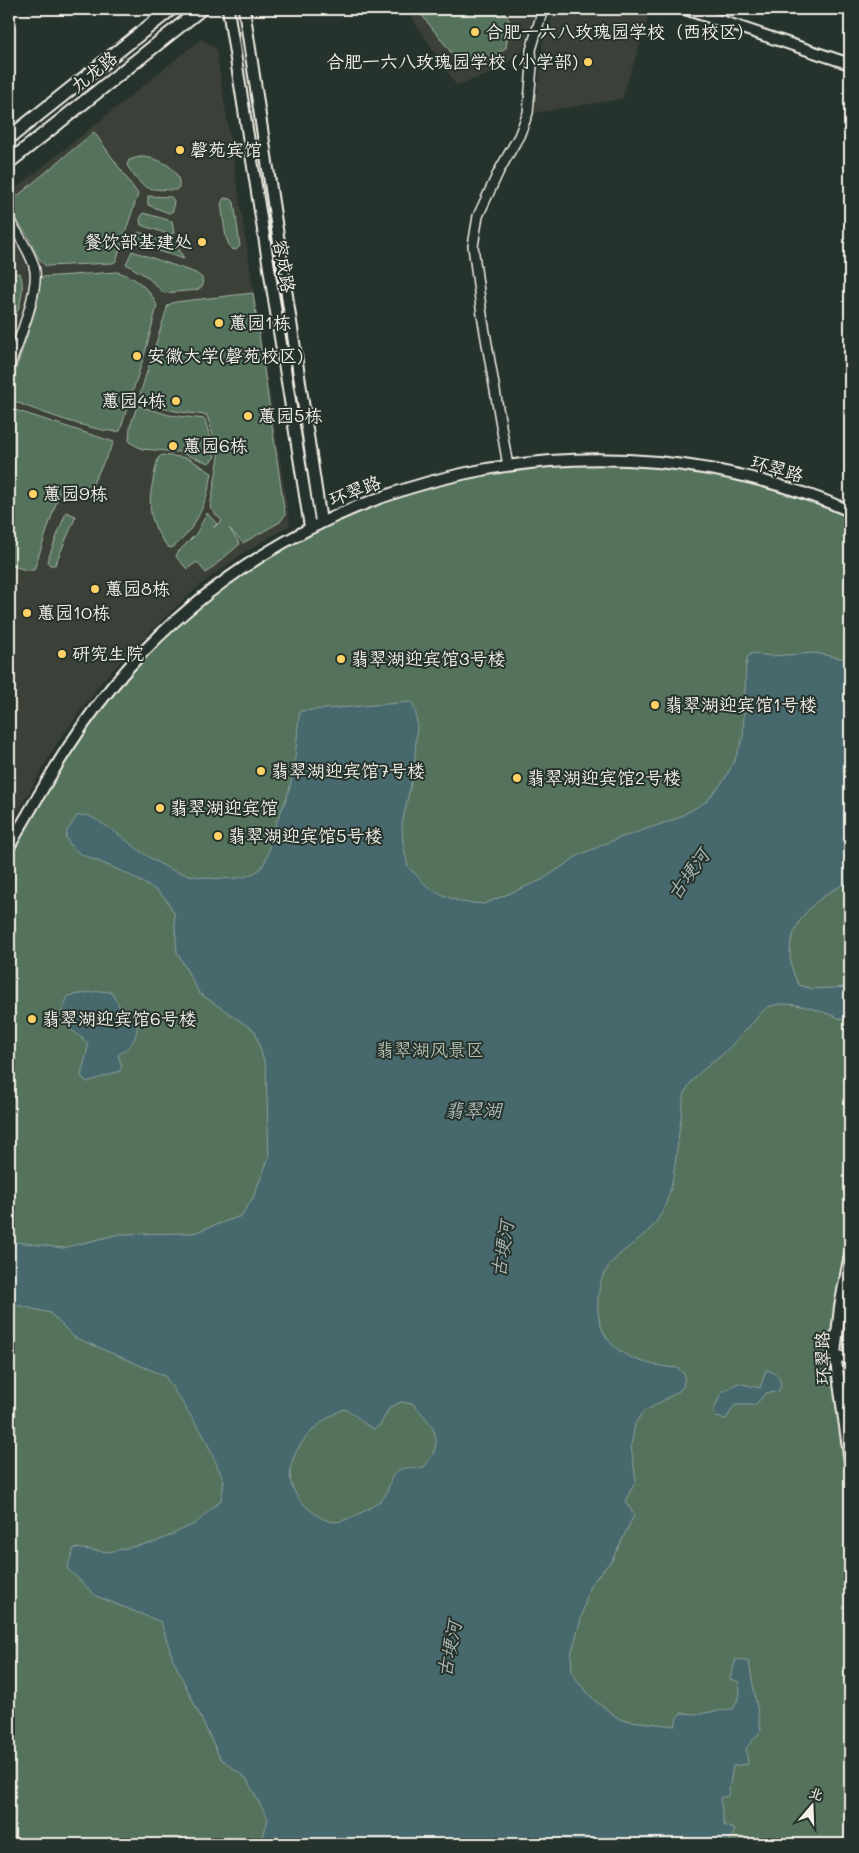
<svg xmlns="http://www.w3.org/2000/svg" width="859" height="1853" viewBox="0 0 859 1853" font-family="Mali,'LXGW WenKai TC',sans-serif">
	<rect width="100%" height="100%" fill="#26332d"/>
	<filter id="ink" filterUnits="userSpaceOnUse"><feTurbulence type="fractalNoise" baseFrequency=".02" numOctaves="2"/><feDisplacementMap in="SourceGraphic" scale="10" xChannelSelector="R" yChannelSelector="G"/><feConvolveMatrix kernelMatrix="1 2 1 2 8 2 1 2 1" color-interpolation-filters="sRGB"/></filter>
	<g filter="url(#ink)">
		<path fill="#3a4039" d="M406,9H536L521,54L490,74L456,85Z
			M554,9H642L648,19L622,99L534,113L543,54L542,45Z
			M201,39L216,48L290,525L242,554L199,586L162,620L103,680L56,745L9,828V194Z"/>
		<path fill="#55735c" stroke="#a4b2a2" d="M417,9H501L510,21L506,48L481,65L458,61Z
			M94,132L138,194L116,261L113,263L46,266C37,260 34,247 29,238C23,227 9,215 9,203Z
			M139,157C155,156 182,167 179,187L176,190C148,189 143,192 127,165L129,160Z
			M148,196L171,197L174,200L173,211L169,213L148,205Z
			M224,198L231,199L234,202L240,246L236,250L231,249L226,238L221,204Z
			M143,213L172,221L174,233L171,235L141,225L140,220Z
			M138,232L177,245L184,259L135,244L133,240Z
			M132,251L196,273L202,278L203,286L197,290L164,293L146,276L126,264Z
			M117,272C134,276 151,289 157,306L145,353L120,431C102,435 28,408 9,399V391L36,308L41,277Z
			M20,273C25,285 21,307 14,318L9,321V274Z
			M253,293L285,515L280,522L243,543L229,528L240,544L206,573L197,562L187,569L177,558L176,554L196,534L207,513L217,524L213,528L222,521L210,508L219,457L207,415C187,413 159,411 142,399L140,394L168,305L175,302Z
			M139,406L169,415L205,419L215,457L209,463L178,452L142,449L131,443L129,440L130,427L136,409Z
			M9,408L114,442L86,497H77L60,491L34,570H26L9,565Z
			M162,455L188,458L212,473C207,502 196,530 172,548L168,547C142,516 150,494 158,458Z
			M520,464L696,466L850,511V1254L835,1354L850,1462V1844H9V847L114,685L246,564L360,506Z
			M66,512L76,516L55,565H50L47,562Z"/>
		<path fill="#47686d" stroke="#8c9f9e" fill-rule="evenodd" d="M753,653L770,656L816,653L850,660V878C842,887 834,889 825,895C794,918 779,950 799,985L813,989L850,987V1023C831,1014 784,995 765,1009C753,1022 740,1037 727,1050C712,1065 694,1072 685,1093C682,1101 682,1111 681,1119C676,1147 676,1181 664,1208C652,1237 626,1243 608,1267C601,1276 599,1288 598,1299C594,1350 636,1365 678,1368L685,1375L683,1387L679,1391L642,1413L635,1424L631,1446L636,1481L625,1501L634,1515L612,1560L590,1585L571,1655L572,1671L578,1682L594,1700L621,1720L675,1726L677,1717L682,1713L696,1714L733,1709L740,1695L739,1682L730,1679L736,1659L749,1662L761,1731L746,1748L748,1764L733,1766L728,1796L720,1798L724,1825L735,1830L728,1844H261L268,1819L246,1778L220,1758L172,1657L161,1622L96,1596L67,1568L74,1548L108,1552L156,1542L196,1523L221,1500L224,1481L204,1436L165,1376L74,1337L50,1313L9,1303V1241L63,1248L120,1234L193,1233L241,1216L253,1198L269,1157L266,1068L255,1031L199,993L177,952L174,913L166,899L157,891L128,874L81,854L72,848L66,838L67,831L77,816L87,815C116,828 139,855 170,869C189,878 245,886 261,868C270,857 269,842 274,829C278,817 284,806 288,794C296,768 296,738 300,711L412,702L416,714L417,726L414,770L402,824L403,844L408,867L428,887L447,897L461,902L484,904L542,880L579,855L617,839L676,819L707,801L724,780L734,762L743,738L746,665L748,656ZM401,1402L413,1404C434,1426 447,1440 424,1467C416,1469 405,1466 399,1470C388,1477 391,1486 385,1496C378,1505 347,1522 335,1522C325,1522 317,1515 309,1509C265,1474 307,1425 344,1409C356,1412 362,1425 374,1429L380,1425L390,1407Z
			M99,991L111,992L122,1011L137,1020C138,1038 133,1045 118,1055L122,1067L120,1071L87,1082L81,1076L88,1047L87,1042L59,1020L68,996Z
			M766,1370C775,1371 780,1378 781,1386L778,1392L766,1393L755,1405H735L726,1419L716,1417L714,1410L721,1393L738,1383L760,1388Z"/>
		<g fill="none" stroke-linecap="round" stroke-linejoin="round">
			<defs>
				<path id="minor" d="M9,220C17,232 33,256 35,271C38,294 17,345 9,368
					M508,466L482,315L473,246L478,216L499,171L519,136L528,113L532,66L531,50L543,9
					M835,1354L850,1360"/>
				<path id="tertiary" d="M228,9L310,527
					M244,9L321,522
					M685,9L850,64
					M9,847C45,784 80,721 129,667C311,466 601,404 850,511
					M850,1254L840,1307L835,1354L850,1462"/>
				<path id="secondary" d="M9,138L171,9
					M9,162L201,9"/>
			</defs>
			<use href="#minor" stroke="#f4f1e8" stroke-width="12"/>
			<use href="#tertiary" stroke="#f4f1e8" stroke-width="14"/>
			<use href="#secondary" stroke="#f4f1e8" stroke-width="16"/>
			<use href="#minor" stroke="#26332d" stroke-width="9"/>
			<use href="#tertiary" stroke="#26332d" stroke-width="10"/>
			<use href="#secondary" stroke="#26332d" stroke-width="12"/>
		</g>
	</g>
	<g fill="#ffd166" stroke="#26332d" stroke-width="2">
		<circle cx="475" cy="32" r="5"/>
		<circle cx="588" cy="62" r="5"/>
		<circle cx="180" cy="150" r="5"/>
		<circle cx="202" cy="242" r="5"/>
		<circle cx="219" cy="323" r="5"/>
		<circle cx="137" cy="356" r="5"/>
		<circle cx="176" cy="401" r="5"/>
		<circle cx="248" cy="416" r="5"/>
		<circle cx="173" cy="446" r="5"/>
		<circle cx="33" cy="494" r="5"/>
		<circle cx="95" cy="589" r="5"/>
		<circle cx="27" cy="613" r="5"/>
		<circle cx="62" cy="654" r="5"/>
		<circle cx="341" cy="659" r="5"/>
		<circle cx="655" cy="705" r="5"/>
		<circle cx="261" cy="771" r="5"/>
		<circle cx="517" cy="778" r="5"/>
		<circle cx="160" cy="808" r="5"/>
		<circle cx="218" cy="836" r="5"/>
		<circle cx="32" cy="1019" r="5"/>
	</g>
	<g text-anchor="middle" stroke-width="4" stroke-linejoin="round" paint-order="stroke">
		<g font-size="18" fill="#f4f1e8" stroke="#26332d" text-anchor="start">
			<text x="485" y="38">合肥一六八玫瑰园学校（西校区）</text>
			<text x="578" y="68" text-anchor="end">合肥一六八玫瑰园学校 (小学部)</text>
			<text x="190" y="156">磬苑宾馆</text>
			<text x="192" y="248" text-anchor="end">餐饮部基建处</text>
			<text x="229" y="329">蕙园1栋</text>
			<text x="147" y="362">安徽大学(磬苑校区)</text>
			<text x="166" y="407" text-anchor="end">蕙园4栋</text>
			<text x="258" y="422">蕙园5栋</text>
			<text x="183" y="452">蕙园6栋</text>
			<text x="43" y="500">蕙园9栋</text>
			<text x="105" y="595">蕙园8栋</text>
			<text x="37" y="619">蕙园10栋</text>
			<text x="72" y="660">研究生院</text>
			<text x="351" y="665">翡翠湖迎宾馆3号楼</text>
			<text x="665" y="711">翡翠湖迎宾馆1号楼</text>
			<text x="271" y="777">翡翠湖迎宾馆7号楼</text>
			<text x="527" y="784">翡翠湖迎宾馆2号楼</text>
			<text x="170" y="814">翡翠湖迎宾馆</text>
			<text x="228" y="842">翡翠湖迎宾馆5号楼</text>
			<text x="42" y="1025">翡翠湖迎宾馆6号楼</text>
		</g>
		<g font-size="18" fill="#f4f1e8" stroke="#26332d">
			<text transform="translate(94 72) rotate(-39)" y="6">九龙路</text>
			<text transform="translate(284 266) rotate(81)" y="6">容成路</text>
			<text transform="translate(777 469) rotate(16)" y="6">环翠路</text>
			<text transform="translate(355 491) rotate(-21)" y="6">环翠路</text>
			<text transform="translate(823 1358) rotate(-91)" y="6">环翠路</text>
		</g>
		<g font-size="18" fill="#b4bfb0" stroke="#26332d">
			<text x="430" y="1056">翡翠湖风景区</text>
		</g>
		<g font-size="19" font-style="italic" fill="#afbab7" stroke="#26332d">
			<text transform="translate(688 874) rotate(-54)" y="7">古埂河</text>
			<text x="473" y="1117">翡翠湖</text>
			<text transform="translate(502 1249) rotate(-81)" y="7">古埂河</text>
			<text transform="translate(449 1649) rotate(-79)" y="7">古埂河</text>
		</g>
	</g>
	<rect width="859" height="1853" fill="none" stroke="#26332d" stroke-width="30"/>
	<rect x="15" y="15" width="829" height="1823" fill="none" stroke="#f4f1e8" stroke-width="2" filter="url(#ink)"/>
	<g transform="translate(812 1806) rotate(19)" stroke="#26332d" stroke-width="4" paint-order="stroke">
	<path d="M0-4L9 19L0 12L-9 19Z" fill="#f4f1e8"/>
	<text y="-8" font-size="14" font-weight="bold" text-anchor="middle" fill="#f4f1e8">北</text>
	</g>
</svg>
